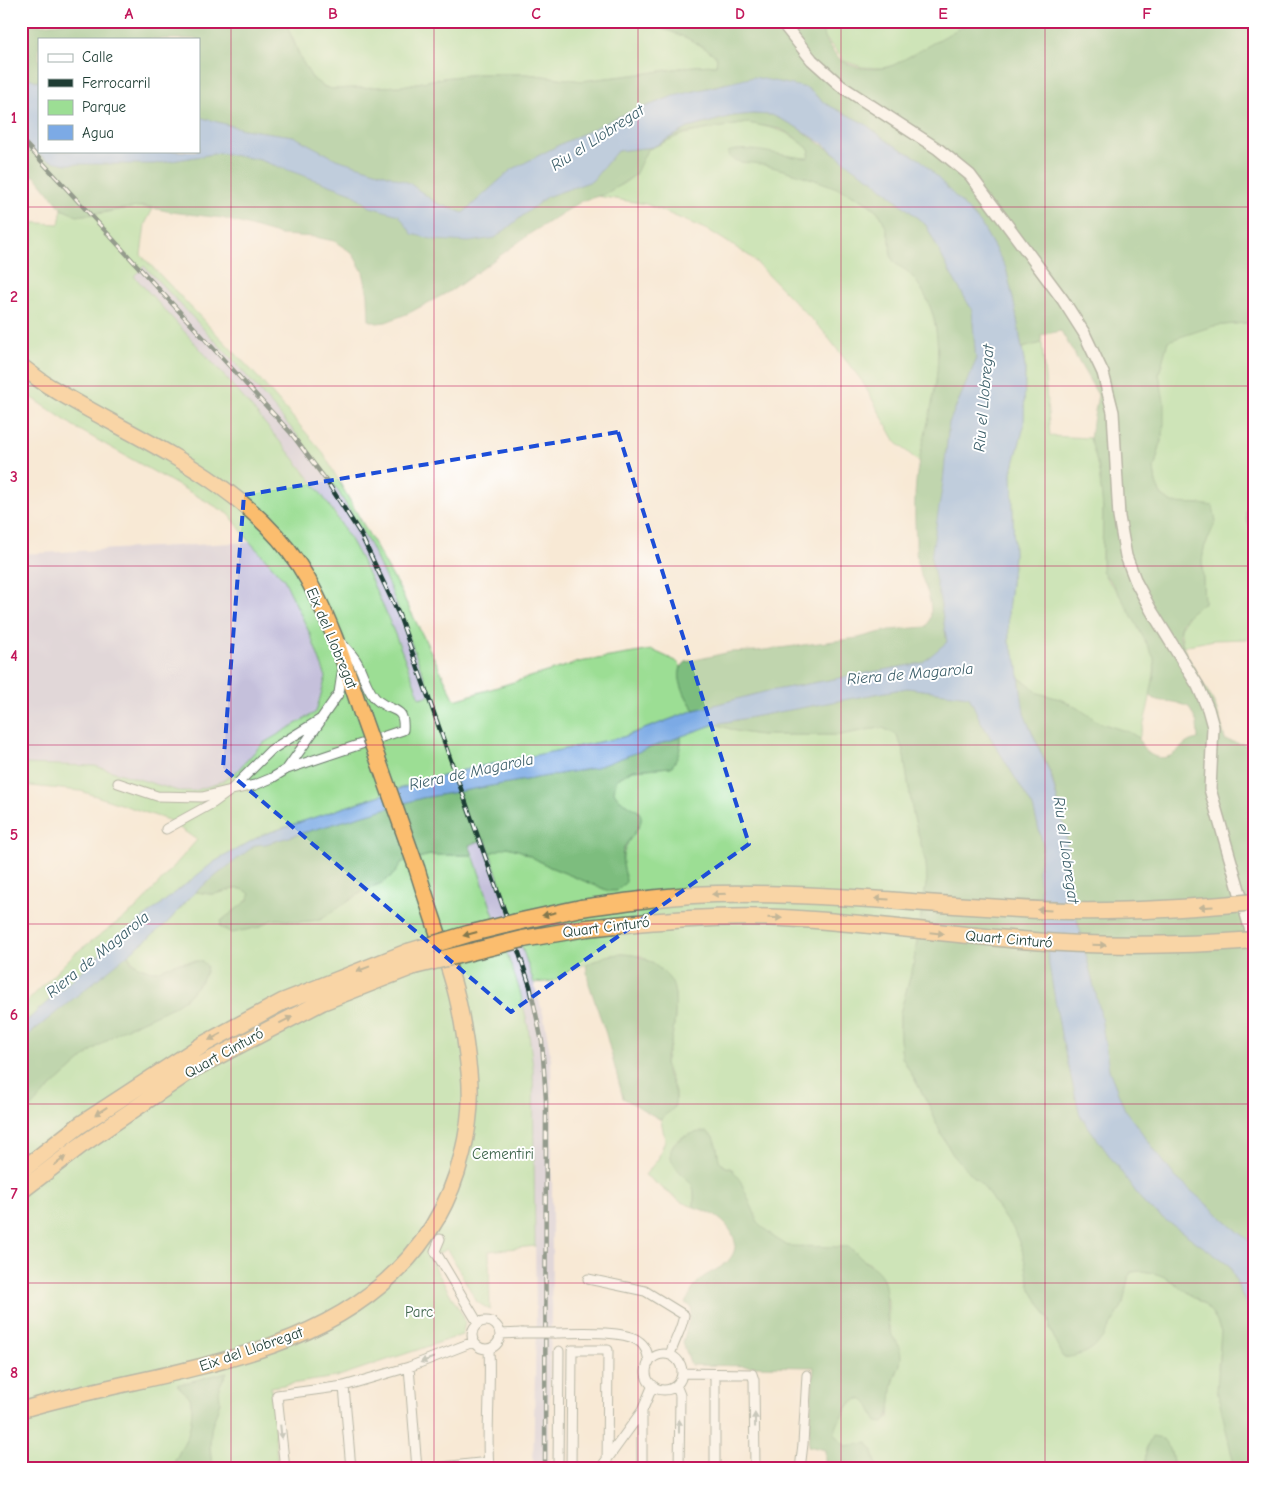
<svg xmlns="http://www.w3.org/2000/svg" width="1276" height="1490" viewBox="0 0 1276 1490" font-family="'Comic Neue',sans-serif">
	<rect width="100%" height="100%" fill="#fff"/>
	<filter id="ink" filterUnits="userSpaceOnUse"><feTurbulence type="fractalNoise" baseFrequency=".02" numOctaves="2"/><feDisplacementMap in="SourceGraphic" scale="10" xChannelSelector="R" yChannelSelector="G"/><feConvolveMatrix kernelMatrix="1 2 1 2 8 2 1 2 1" color-interpolation-filters="sRGB"/></filter>
	<filter id="wash" filterUnits="userSpaceOnUse"><feTurbulence type="fractalNoise" baseFrequency=".0096" numOctaves="4" result="noise"/><feDisplacementMap in="SourceGraphic" scale="20" xChannelSelector="R" yChannelSelector="G"/><feGaussianBlur stdDeviation="1.12" result="paint"/><feColorMatrix in="noise" values="0 0 0 0 0 0 0 0 0 0 0 0 0 0 0 0 0 1.4 0 .05"/><feComposite in="paint" operator="in"/></filter>
	<g filter="url(#wash)">
		<rect width="100%" height="100%" fill="#f8e9d5"/>
		<path fill="#c5c0db" d="M144,266L233,360L298,436L338,491L370,545L391,590L431,695L420,698L396,638L361,561L337,516L304,470L134,276Z
			M250,542L284,579L310,634L326,677L316,712L262,744L247,761L232,775L216,784L194,791H178L100,767L77,765L21,764V554Z
			M485,839L525,953L544,1017L551,1058L552,1109V1266L548,1469H533L536,1325L533,1067L528,1026L520,991L469,845Z"/>
		<path fill="#9cde94" stroke="#5e8e64" fill-rule="evenodd" d="M285,21H548C561,25 572,23 586,21C598,20 629,19 640,21C662,25 700,42 717,57L716,65L693,66L649,73L582,81L527,74H477L443,78L402,86L332,89C307,83 302,60 293,39C290,33 287,28 285,21Z
			M821,21H972L924,49L894,65L883,68L862,67L844,61L823,35Z
			M748,123C777,129 788,130 810,150L808,158H804L749,150L754,163C783,168 866,192 881,216C885,223 889,233 890,241C891,248 889,253 893,259C896,266 902,267 907,271C914,276 923,291 927,299C950,350 932,410 919,462L896,442L862,381L823,331L751,257L710,231L646,204L597,196C609,192 630,182 636,172C640,165 642,154 649,149C672,132 719,128 748,123Z
			M135,206L153,209L145,224L141,255L255,374L322,451L399,588L455,700L579,662L652,650L676,661L681,666C677,682 685,697 695,710L623,737L464,770L408,786L262,835L214,862L113,942L21,1026V1008L74,954L137,908L197,840L168,820L81,791L21,785V764L95,766L178,791H194L216,784L224,780L236,772L262,744L316,712L326,677L310,634L284,579L250,542L229,514L78,429L21,390V222L59,224L62,209C85,222 111,210 135,206ZM144,266L233,360L298,436L338,491L370,545L391,590L431,695L420,698C396,636 372,572 336,516C316,484 291,455 267,426C225,375 179,326 134,276Z
			M1255,322V494C1244,508 1243,520 1255,534L1253,586L1255,595V633L1247,639L1214,640L1183,646L1180,628L1191,611L1204,603L1202,561L1204,548L1216,520L1200,504H1172L1161,495L1156,483L1154,469L1161,443V387L1159,374L1168,340L1213,326Z
			M1042,343L1050,436L1090,438C1098,462 1102,486 1103,510C1104,528 1099,562 1105,576C1108,582 1115,588 1119,594C1132,615 1145,636 1154,658C1157,672 1145,724 1139,738L1128,732L1100,723L1065,701L1038,693L1030,685L1019,678L1017,661L1009,643L1008,611L1014,556L1012,471L1024,426L1025,367L1022,348Z
			M715,724L741,732L760,735H840L872,729L883,728L897,735L903,750L913,814L926,863L927,879L913,967L900,1013V1039L902,1057L930,1107L941,1134L953,1155L984,1187L1005,1219L1013,1228L1022,1249L1031,1289L1049,1320L1050,1329L1064,1358L1098,1343L1123,1304L1127,1281L1131,1272L1143,1271L1157,1274L1167,1278L1204,1304L1212,1313L1217,1322L1221,1332L1218,1367L1225,1423L1235,1469H1175L1170,1449H1146L1145,1469H878L877,1465L860,1443L853,1446H845L835,1435C835,1426 839,1420 844,1413C846,1409 850,1403 854,1400C864,1395 881,1412 889,1418L892,1387L900,1364L897,1342L892,1336L888,1322V1300L871,1264L860,1258L854,1251L788,1246L781,1243L756,1222L748,1198L732,1169L724,1166L719,1160L716,1144L685,1136L677,1140L672,1146L676,1168L692,1184L694,1191V1207L681,1202L645,1175L658,1159L665,1140L661,1120L662,1116L674,1108L675,1091L665,1063L671,1043L675,1019V994L671,981L657,967L642,956L620,954L610,955L571,970L554,981L534,983L490,853L506,846L521,851L550,867L609,891L626,876C618,857 626,844 637,829L633,808L622,802L613,792L616,780L632,770L671,767L681,743V736Z
			M430,855H473L520,991L528,1026L533,1067L535,1246L489,1251L490,1310L477,1302L447,1249L429,1258L463,1316L465,1323L462,1335L336,1377L271,1387L278,1469H212L210,1445L211,1429L220,1402L219,1387L227,1372L177,1385L190,1397L192,1409L191,1422L188,1435L171,1469H21V1117L49,1089L94,1049L120,1031L173,1007L186,998L202,980V961C194,961 186,961 179,963C172,964 167,968 161,970C148,974 134,966 128,954L167,923L195,892C200,892 206,894 212,894C225,894 238,882 250,894C245,907 231,912 221,921L220,927L232,933L259,927L271,920L278,919L298,922L320,920L365,890L378,885L395,873L402,862Z"/>
		<path fill="#7dbd7e" stroke="#4e7d59" d="M21,21L37,25L83,21H285L300,57L312,78L324,87L332,89L402,86L443,78L477,74H527L582,81L649,73L693,66L716,65L717,57C695,38 666,30 640,21H733L759,29L821,26C823,38 834,56 844,62C858,70 879,71 894,65L972,21H1255V322L1213,326L1168,341L1159,374L1164,401V429L1154,469L1156,483L1161,495L1172,503L1200,504L1213,506L1216,521L1204,548L1202,561L1204,603C1194,609 1184,616 1180,627C1174,642 1207,688 1214,703C1219,715 1222,728 1225,740L1255,747V1246L1175,1177L1125,1110L1109,1070L1100,1011L1069,888L1066,835L1052,776L1024,714L1019,678L1030,685L1038,693L1060,699L1081,710L1100,723L1129,732L1139,738C1142,752 1157,763 1172,755C1183,748 1184,741 1198,739L1197,723L1189,707C1184,705 1179,703 1173,702C1164,700 1157,703 1150,695L1155,671L1154,658L1131,614L1114,586L1102,571L1103,509L1099,469L1090,438L1098,395L1061,331L1041,335L1042,343L1022,348L1015,308L1006,268L981,224L921,160L890,143L865,124L826,104L807,88L727,83L674,96L618,117L561,144L511,170L463,213L436,203L409,183L388,175L336,159L293,136L243,129L199,117V39H39V82L21,75Z
			M753,114L772,115L793,125L873,180L926,225L951,274L972,310L976,361L949,423L943,482L941,605L947,643L922,663L764,692L695,710C686,699 671,673 686,662L730,652L756,651L858,638L889,630L926,627C939,609 923,585 918,566C916,559 916,548 916,540C914,515 914,486 919,461C928,417 943,375 936,330C934,310 923,287 909,273C905,268 898,267 894,262C889,254 891,248 890,240C887,231 884,220 878,212C862,192 787,170 760,164C752,162 738,164 731,158C728,156 728,155 728,152C747,144 787,158 808,158L810,150L792,135L780,129L748,123L685,133L647,150L635,175L620,185L605,194L582,201L531,233L454,289L409,313L386,322L377,323L369,320L368,295L363,272L354,256L348,250L334,241L315,237L281,235L222,218L171,212L144,206L77,216L62,209L36,177L21,170V144L48,160L154,164L219,153L257,159L352,193L370,207L495,238L546,197L592,181L617,151L653,147L688,128L732,116Z
			M1255,494V534C1242,518 1243,510 1255,494Z
			M907,688L969,696L980,720L1033,807L1043,845L1038,871L1048,959L1061,1034L1080,1115L1146,1206L1230,1266L1255,1326V1469H1235L1217,1390L1221,1332L1217,1322L1212,1313L1204,1304L1167,1278L1157,1274L1143,1271L1131,1272C1126,1282 1126,1291 1123,1302C1122,1309 1116,1316 1112,1323C1098,1346 1092,1354 1064,1358L1050,1329L1049,1320L1031,1289L1022,1249L1013,1228L1005,1219L984,1187L953,1155L941,1134L930,1107L902,1057L900,1039V1013L913,967L927,879L926,863L913,814L903,750L897,735L883,728L872,729L840,735H759L736,731L715,724Z
			M681,736C681,748 679,758 671,767L632,770L616,780L614,792C617,798 622,802 628,805C631,807 635,808 638,811C649,822 629,837 624,848C619,860 626,870 626,882L617,891H609L550,867L521,851L507,847L490,853L485,839L469,845L473,855H430L402,862L395,873L384,882L365,890L320,920L298,922L278,919L271,920L259,927L232,933L220,927L221,921L248,900L250,894C238,882 225,894 211,894C206,894 200,892 195,892L255,845L265,844L422,798L594,768Z
			M128,954L131,961L139,967L153,971L159,970L177,963L202,961L207,966L206,972L202,980L186,998L173,1007L120,1031L94,1049L49,1089L21,1117V1048L27,1036Z
			M620,954C635,954 643,957 655,965C660,969 668,976 671,981C679,994 674,1028 671,1042C670,1048 666,1054 665,1060C663,1074 679,1088 675,1104C673,1113 664,1113 661,1120L623,1098L606,1034L589,984L586,965L606,956Z
			M699,1132H707L713,1137L716,1144L719,1160L724,1166L732,1169L741,1182L755,1214L757,1222L775,1238L788,1246L848,1247C854,1250 857,1255 862,1259C869,1265 877,1268 882,1277C890,1294 884,1312 889,1329C893,1340 901,1345 901,1357C901,1365 897,1371 894,1379C890,1392 893,1413 884,1423L877,1422C873,1416 870,1405 865,1401C852,1390 835,1425 835,1435L845,1446L868,1443L872,1449L878,1469H825V1450L808,1446L814,1367L691,1365L683,1343L692,1307L685,1303C689,1297 692,1289 697,1283C705,1273 720,1270 728,1261C746,1242 726,1220 708,1212C704,1210 699,1209 694,1207C694,1200 695,1193 693,1187C689,1179 682,1175 677,1169C660,1147 680,1136 699,1132Z
			M227,1372L219,1387L220,1402L211,1429L210,1445L212,1469H171L188,1435L191,1422L192,1409L190,1397L177,1385Z
			M1152,1437L1163,1439L1170,1449L1175,1469H1145L1146,1449Z"/>
		<path fill="#7caae5" stroke="#4e748c" d="M21,75L39,82V151H199V117L243,129L293,136L336,159L388,175L409,183L436,203L463,213L511,170L561,144L618,117L674,96L754,77L807,88L826,104L865,124L890,143L921,160L981,224L1006,268L1015,308L1025,367L1024,426L1012,471L1014,556L1008,611L1009,643L1017,661L1024,714L1051,776L1066,835L1069,888L1100,1011L1109,1070L1125,1110L1175,1177L1255,1246V1326L1230,1266L1146,1206L1080,1115L1061,1034L1048,959L1038,871L1043,845L1033,807L980,720L969,696L907,688L715,724L594,768L422,798L265,844L255,845L195,892L167,923L27,1036L21,1048V1026L113,942L214,862L262,835L408,786L464,770L623,737L695,710L764,692L922,663L947,642L941,605L931,558L943,482L949,423L976,361L972,310L951,274L926,225L873,180L853,168L822,143L793,125L772,115L753,114L732,116L688,128L653,147L617,151L592,181L546,197L495,238L469,242L435,240L412,234L399,215L370,207L352,193L257,159L219,153L154,164H66L48,160L21,144Z"/>
	</g>
	<g filter="url(#ink)">
		<g fill="none" stroke-linecap="round" stroke-linejoin="round">
			<defs>
				<path id="minor" d="M287,769L320,722
					M118,783L157,796L202,797L231,790L271,750L321,719L339,693L343,667
					M166,829L213,803L231,790L255,785L272,778L287,769L403,730C405,706 393,713 378,701C368,693 364,676 358,664C354,656 347,649 341,643
					M440,1239L435,1251L478,1323
					M588,1279L645,1291L684,1315C682,1329 674,1341 670,1355
					M472 1335a14 14 0 1 1 28 0a14 14 0 1 1-28 0Z
					M555,1333C575,1333 621,1330 637,1340C646,1345 648,1354 649,1363
					M500,1334L521,1333
					M489,1350C491,1389 486,1429 489,1469
					M646 1372a18 18 0 1 1 36 0a18 18 0 1 1-36 0Z
					M409,1367L417,1469
					M682,1373L752,1374L754,1380L755,1469
					M715,1374V1469
					M676,1385L680,1395L679,1469
					M344,1386L351,1469
					M642,1411V1469
					M285,1469L277,1395L344,1386L409,1367L473,1342
					M423,1469L489,1462
					M558,1469L559,1351
					M571,1469L572,1350H608L607,1469
					M600,1469L642,1411L653,1385
					M800,1469L803,1444L807,1375"/>
				<path id="tertiary" d="M781,21L812,60L841,86L938,149L970,175L1063,300L1084,333L1103,373L1113,412L1119,517L1126,556L1136,582L1151,610L1198,686L1208,709L1213,727L1210,789L1255,945"/>
				<path id="trunk" d="M21,366C31,373 41,382 52,388C138,441 241,478 299,565C327,608 346,667 362,715
					M21,1410C104,1385 191,1374 273,1345C365,1312 438,1253 462,1155C469,1128 472,1099 469,1072C466,1044 462,1015 455,989C444,949 429,909 417,869"/>
				<path id="motorway" d="M517,922L581,908
					M523,939L587,928
					M21,1171L80,1125L204,1044L282,1002L408,952
					M21,1191L80,1146L193,1069L322,1002L414,966"/>
			</defs>
			<use href="#minor" stroke="#6b796c" stroke-width="11"/>
			<use href="#tertiary" stroke="#6b796c" stroke-width="14"/>
			<use href="#trunk" stroke="#6b796c" stroke-width="18"/>
			<use href="#motorway" stroke="#6b796c" stroke-width="19"/>
			<use href="#minor" stroke="#fff" stroke-width="9"/>
			<use href="#tertiary" stroke="#fff" stroke-width="11"/>
			<use href="#trunk" stroke="#fbbd6e" stroke-width="15"/>
			<use href="#motorway" stroke="#fbbd6e" stroke-width="16"/>
			<defs>
				<path id="rail" d="M21,139L290,432L326,480L360,533L399,615L512,932L530,986L542,1042L546,1100L545,1469"/>
			</defs>
			<use href="#rail" stroke="#1f3d34" stroke-width="4.5"/>
			<use href="#rail" stroke="#fff" stroke-width="2.5" stroke-dasharray="8" stroke-linecap="butt"/>
			<defs>
				<path id="minor-bridge" d="M521,1333H555"/>
				<path id="trunk-bridge" d="M362,715L417,869"/>
				<path id="motorway-bridge" d="M581,908C626,902 671,895 716,894C834,892 952,908 1070,911C1132,912 1193,908 1255,902
					M587,928C652,921 718,915 783,918C863,922 942,934 1021,940C1098,947 1177,946 1255,940
					M408,952L468,934L517,922
					M414,966L523,939"/>
			</defs>
			<use href="#minor-bridge" stroke="#6b796c" stroke-width="11" stroke-linecap="butt"/>
			<use href="#trunk-bridge" stroke="#6b796c" stroke-width="18" stroke-linecap="butt"/>
			<use href="#motorway-bridge" stroke="#6b796c" stroke-width="19" stroke-linecap="butt"/>
			<use href="#minor-bridge" stroke="#fff" stroke-width="9"/>
			<use href="#trunk-bridge" stroke="#fbbd6e" stroke-width="15"/>
			<use href="#motorway-bridge" stroke="#fbbd6e" stroke-width="16"/>
		</g>
		<defs><path id="oneway-solid" d="M-6-.8H1V-3.2L6.5 0L1 3.2V.8H-6Z" transform="scale(1.25)"/></defs>
		<g fill="#82774e">
			<use href="#oneway-solid" transform="translate(719 894) rotate(179)"/>
			<use href="#oneway-solid" transform="translate(882 899) rotate(-176)"/>
			<use href="#oneway-solid" transform="translate(1206 907) rotate(176)"/>
			<use href="#oneway-solid" transform="translate(1044 910) rotate(-177)"/>
			<use href="#oneway-solid" transform="translate(549 914) rotate(167)"/>
			<use href="#oneway-solid" transform="translate(775 918) rotate(1)"/>
			<use href="#oneway-solid" transform="translate(937 933) rotate(6)"/>
			<use href="#oneway-solid" transform="translate(470 934) rotate(165)"/>
			<use href="#oneway-solid" transform="translate(1099 945) rotate(2)"/>
			<use href="#oneway-solid" transform="translate(363 969) rotate(159)"/>
			<use href="#oneway-solid" transform="translate(286 1020) rotate(-27)"/>
			<use href="#oneway-solid" transform="translate(215 1037) rotate(152)"/>
			<use href="#oneway-solid" transform="translate(101 1111) rotate(147)"/>
			<use href="#oneway-solid" transform="translate(60 1161) rotate(-37)"/>
		</g>
		<g fill="#8f9e9a">
			<use href="#oneway-solid" transform="translate(427 1360) rotate(159)"/>
			<use href="#oneway-solid" transform="translate(755 1420) rotate(-91)"/>
			<use href="#oneway-solid" transform="translate(679 1426) rotate(-90)"/>
			<use href="#oneway-solid" transform="translate(281 1432) rotate(84)"/>
		</g>
	</g>
	<path d="M0 0H1276V1490H0ZM618,432L749,844L511,1012L223,768L244,495Z" fill="#f8e9d5" fill-opacity=".55" fill-rule="evenodd"/>
	<path fill="none" stroke="#1d4ed8" stroke-width="4" stroke-dasharray="10 6" stroke-linejoin="round" d="M618,432L749,844L511,1012L223,768L244,495Z"/>
	<path fill="none" stroke="#c2185b" stroke-width="1" stroke-opacity="0.55" d="M231,21V1469M434,21V1469M638,21V1469M841,21V1469M1045,21V1469M21,207H1255M21,386H1255M21,566H1255M21,745H1255M21,924H1255M21,1104H1255M21,1283H1255"/>
	<g text-anchor="middle" stroke-width="4" stroke-linejoin="round" paint-order="stroke">
		<g font-size="15" fill="#1f3d34" stroke="#fff">
			<text transform="translate(332 638) rotate(67)" y="5">Eix del Llobregat</text>
			<text transform="translate(606 927) rotate(-7)" y="5">Quart Cinturó</text>
			<text transform="translate(1009 939) rotate(5)" y="5">Quart Cinturó</text>
			<text transform="translate(224 1053) rotate(-29)" y="5">Quart Cinturó</text>
			<text transform="translate(251 1349) rotate(-19)" y="5">Eix del Llobregat</text>
		</g>
		<g font-size="15" fill="#3e654c" stroke="#fff">
			<text x="503" y="1159">Cementiri</text>
			<text x="419" y="1317">Parc</text>
		</g>
		<g font-size="16" font-style="italic" fill="#3b5e69" stroke="#fff">
			<text transform="translate(597 137) rotate(-33)" y="6">Riu el Llobregat</text>
			<text transform="translate(983 398) rotate(-85)" y="6">Riu el Llobregat</text>
			<text transform="translate(910 673) rotate(-5)" y="6">Riera de Magarola</text>
			<text transform="translate(471 771) rotate(-12)" y="6">Riera de Magarola</text>
			<text transform="translate(1067 850) rotate(82)" y="6">Riu el Llobregat</text>
			<text transform="translate(97 954) rotate(-39)" y="6">Riera de Magarola</text>
		</g>
	</g>
	<rect width="1276" height="1490" fill="none" stroke="#fff" stroke-width="55"/>
	<rect x="38" y="38" width="162" height="115" fill="#ffffff" stroke="#a5b1ae"/>
	<rect x="48" y="54" width="25" height="8" fill="#ffffff" stroke="#a5b1ae"/>
	<text x="82" y="62" font-size="15" fill="#1f3d34">Calle</text>
	<rect x="48" y="79" width="25" height="8" fill="#1f3d34" stroke="#a5b1ae"/>
	<text x="82" y="88" font-size="15" fill="#1f3d34">Ferrocarril</text>
	<rect x="48" y="100" width="25" height="15" fill="#9cde94" stroke="#a5b1ae"/>
	<text x="82" y="112" font-size="15" fill="#1f3d34">Parque</text>
	<rect x="48" y="125" width="25" height="15" fill="#7caae5" stroke="#a5b1ae"/>
	<text x="82" y="138" font-size="15" fill="#1f3d34">Agua</text>
	<rect x="28" y="28" width="1220" height="1434" fill="none" stroke="#c2185b" stroke-width="2"/>
	<g font-size="16" text-anchor="middle" font-weight="bold" fill="#c2185b">
		<text x="129" y="19">A</text>
		<text x="333" y="19">B</text>
		<text x="536" y="19">C</text>
		<text x="740" y="19">D</text>
		<text x="943" y="19">E</text>
		<text x="1147" y="19">F</text>
		<text x="14" y="123">1</text>
		<text x="14" y="302">2</text>
		<text x="14" y="482">3</text>
		<text x="14" y="661">4</text>
		<text x="14" y="840">5</text>
		<text x="14" y="1020">6</text>
		<text x="14" y="1199">7</text>
		<text x="14" y="1378">8</text>
	</g>
</svg>
